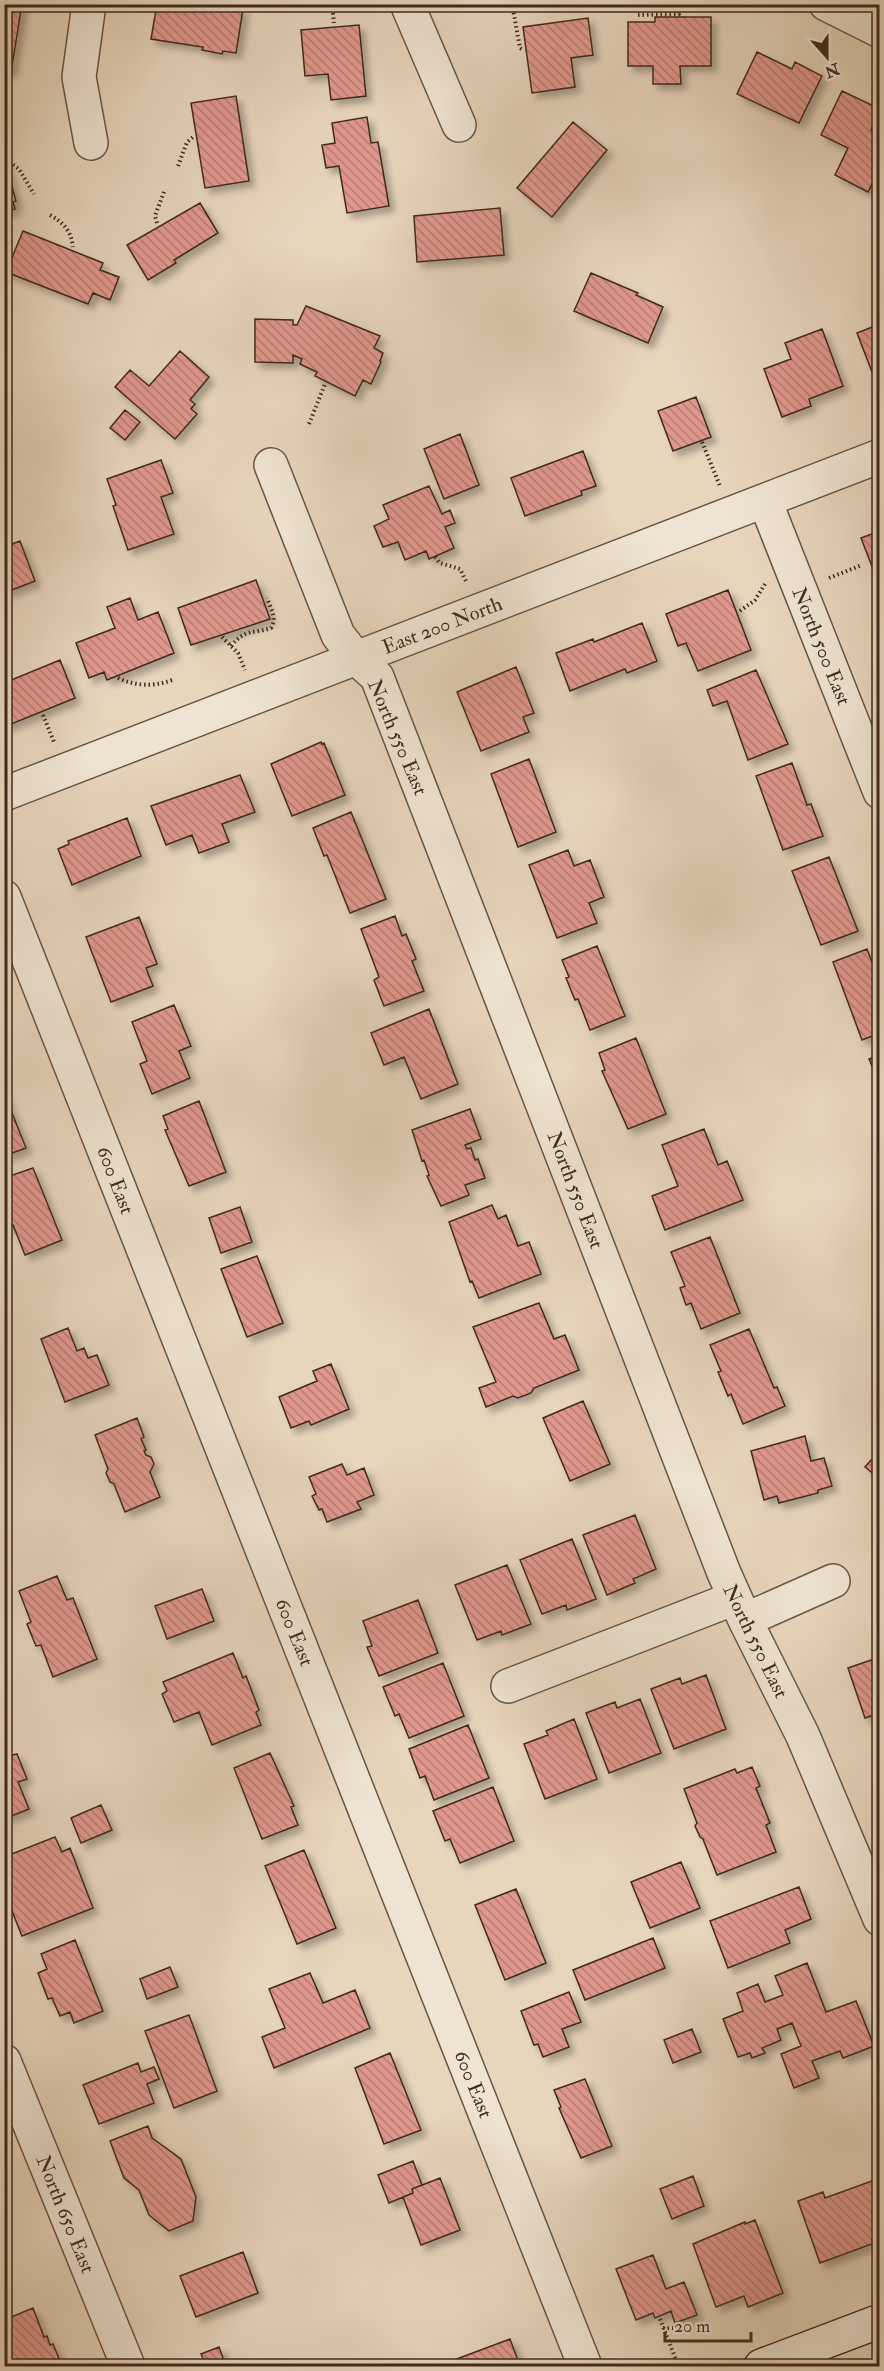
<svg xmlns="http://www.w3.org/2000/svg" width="884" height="2371" viewBox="0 0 884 2371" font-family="'IM FELL Double Pica',serif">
	<defs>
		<pattern id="building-back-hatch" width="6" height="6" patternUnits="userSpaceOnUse" patternTransform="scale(1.5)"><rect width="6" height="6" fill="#e0978d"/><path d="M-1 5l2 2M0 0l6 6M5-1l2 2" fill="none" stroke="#b77b73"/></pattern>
		<filter id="shadow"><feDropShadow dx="5.5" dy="5.5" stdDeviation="3" flood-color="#0004"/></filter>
	</defs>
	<rect width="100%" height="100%" fill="#e7d5bc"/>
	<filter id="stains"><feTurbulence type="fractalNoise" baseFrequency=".00333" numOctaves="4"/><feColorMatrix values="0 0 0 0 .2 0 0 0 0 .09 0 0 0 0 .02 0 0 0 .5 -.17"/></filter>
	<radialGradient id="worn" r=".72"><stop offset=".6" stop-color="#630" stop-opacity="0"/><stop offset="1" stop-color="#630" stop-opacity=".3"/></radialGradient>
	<path fill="url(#building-back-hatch)" stroke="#3f2a1d" stroke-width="1.5" filter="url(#shadow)" d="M4,4H22L11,72L4,71Z
		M157,4H214L243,9L236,53L223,51L222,54L202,50L203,47L151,39Z
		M655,17H711V66H680L681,84H653V66H628V22H655Z
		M588,18L593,55L571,58L575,87L532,93L523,27Z
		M359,25L366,96L331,100L328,74L305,76L301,30Z
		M757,52L792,69L795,62L822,76L799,123L737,94Z
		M842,91L880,109L871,130L880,134V168L868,192L835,175L848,148L821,135Z
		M236,96L249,181L205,188L191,103Z
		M367,117L371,143L378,142L389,206L347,213L339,166L326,168L322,145L335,143L332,123Z
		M573,122L607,150L552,217L517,188Z
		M4,158L16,201L13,202L15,209L4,212Z
		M200,203L218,233L174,260L176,263L148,280L127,245Z
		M500,208L504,255L417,262L414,216Z
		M23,231L103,263L100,270L119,277L110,300L93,293L88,304L6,272Z
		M591,273L638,293L636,295L663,307L648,343L574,311Z
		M306,306L380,336L374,348L383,353L380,361L381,362L371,384L363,380L355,396L315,376L317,372L300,364L302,359L293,355V363L255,362V319L293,320V325H297Z
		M880,324V375L874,377L857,333Z
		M822,329L843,386L809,399L811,406L782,417L764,369L791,359L785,343Z
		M180,351L209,377L190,400L195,404L191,409L197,414L175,439L115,387L130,370L149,386Z
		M696,397L711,437L673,451L658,411Z
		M125,410L140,422L125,440L110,428Z
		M460,434L479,485L444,499L424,449Z
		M583,451L596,486L581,491L582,495L525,516L511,478Z
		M161,460L173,493L161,497L174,534L128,550L113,506L116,505L107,479Z
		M429,486L442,514L450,510L455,523L445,527L454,548L429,559L426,551L405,560L398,542L383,547L374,526L389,519L383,505Z
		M880,531V587L861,538Z
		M20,541L35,581L4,593V547Z
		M256,580L270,619L191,645L178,608Z
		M728,590L751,650L698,671L686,643L678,646L666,614Z
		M130,598L138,620L158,612L174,653L107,680L104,672L89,678L76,643L115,628L107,607Z
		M642,623L657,661L627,673L625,669L570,691L556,653L593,639L594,642Z
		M60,660L75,698L4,727V683Z
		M516,667L534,713L523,717L529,732L481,751L457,692Z
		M756,670L788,744L748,760L727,701L713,706L707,690Z
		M321,742L322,744L324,743L345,795L292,816L271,764Z
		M529,759L556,832L518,847L491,774Z
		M792,763L807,805L811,804L823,836L783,850L756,776Z
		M240,775L255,812L222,824L229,842L199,853L192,835L166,845L151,806Z
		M351,812L386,899L350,913L327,855L324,856L313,828Z
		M127,818L141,856L72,885L58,849L69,844L68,841Z
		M568,850L574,866L590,860L604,897L589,903L597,923L557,938L529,865Z
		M829,857L858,931L821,945L792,871Z
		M395,916L402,936L406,934L416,959L412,961L424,991L384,1006L374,980L379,977L361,929Z
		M139,917L157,964L146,968L153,986L111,1002L86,937Z
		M597,946L625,1016L590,1030L578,999L575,1000L566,978L569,977L562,960Z
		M867,949L877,975L880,974V1033L862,1040L833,962Z
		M174,1005L191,1046L179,1051L190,1078L152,1094L140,1064L147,1061L132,1022Z
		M429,1009L458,1084L421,1099L404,1057L384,1065L371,1033Z
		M636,1038L666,1114L628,1129L602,1071L605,1070L599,1053Z
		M880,1055V1085L869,1059Z
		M4,1093L26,1148L4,1156Z
		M199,1101L226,1172L189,1186L165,1130L168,1129L163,1116Z
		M470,1109L481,1139L465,1145L467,1149L471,1148L475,1160L478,1159L485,1178L465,1185L469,1195L441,1206L427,1176L429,1175L424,1160L422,1161L412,1130Z
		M704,1129L718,1165L727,1161L743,1200L665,1230L652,1196L678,1186L662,1145Z
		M33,1168L62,1240L25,1255L13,1225L4,1228V1178Z
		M492,1205L498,1219L506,1215L518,1246L529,1242L541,1274L479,1298L472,1281L470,1282L449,1222Z
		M240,1207L252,1242L221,1253L209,1218Z
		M710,1237L740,1313L701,1329L691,1303L686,1305L680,1288L685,1286L671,1252Z
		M257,1256L283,1323L247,1337L221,1269Z
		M539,1303L554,1339L565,1335L579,1370L534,1388L531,1393L518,1398L513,1396L486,1407L479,1388L496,1382L473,1327Z
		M68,1328L77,1351L84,1348L88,1358L97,1355L109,1385L65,1402L41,1339Z
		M749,1329L774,1388L777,1387L785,1406L743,1424L731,1394L728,1396L718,1372L721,1371L710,1345Z
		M331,1364L349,1409L311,1425L309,1421L291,1428L279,1397L317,1381L313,1371Z
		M583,1401L610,1464L570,1481L543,1418Z
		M137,1418L144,1437L141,1439L146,1450L144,1451L146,1455L151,1457L154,1464L150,1472L160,1497L125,1512L114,1484L110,1482L106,1473L108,1469L95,1435Z
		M805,1436L811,1461L824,1458L832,1486L818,1490V1493L779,1503L777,1496L764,1500L751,1451Z
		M880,1450V1484L874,1479L876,1476L865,1467Z
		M342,1464L347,1475L364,1468L374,1495L357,1502L361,1509L327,1522L322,1509L319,1510L312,1496L316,1494L309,1477Z
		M635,1515L656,1569L633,1579L635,1583L607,1595L583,1535Z
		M572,1539L596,1599L567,1610L566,1605L542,1614L520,1560Z
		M507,1565L531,1624L502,1635L501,1631L477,1640L455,1585Z
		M57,1576L67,1600L73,1598L97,1659L53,1677L41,1645L36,1646L27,1624L31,1622L19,1591Z
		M202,1589L214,1621L167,1639L155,1606Z
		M418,1600L438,1653L379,1676L367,1647L372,1646L363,1621Z
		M233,1653L243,1678L246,1676L259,1710L256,1712L261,1725L212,1745L199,1712L174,1722L162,1694L167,1691L163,1682Z
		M874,1659L876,1666L880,1664V1713L865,1718L848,1668Z
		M443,1663L464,1716L409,1738L399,1714L395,1716L383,1687Z
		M706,1675L726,1729L674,1749L651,1689L680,1678L682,1684Z
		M640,1699L661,1753L609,1773L586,1713L615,1702L617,1708Z
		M574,1719L597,1779L545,1799L524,1744L548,1735L546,1731Z
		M468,1725L489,1778L434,1800L425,1776L420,1778L409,1749Z
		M270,1753L294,1806L291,1807L298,1825L262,1839L234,1768Z
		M17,1754L27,1779L18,1782L29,1809L4,1819V1757Z
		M752,1767L760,1786L756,1788L770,1823L766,1825L776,1852L717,1875L703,1839L700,1837L695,1826L697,1823L684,1789L735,1769L737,1773Z
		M493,1787L514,1841L460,1863L450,1839L445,1841L433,1811Z
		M101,1805L112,1830L81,1843L71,1818Z
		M55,1837L62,1852L70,1848L93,1908L22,1936L8,1901L6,1902L4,1898V1857Z
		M304,1850L336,1928L297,1944L265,1866Z
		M681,1862L700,1908L650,1928L631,1882Z
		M799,1887L811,1919L785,1930L790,1943L728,1968L710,1921Z
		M516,1889L546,1963L505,1980L475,1905Z
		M653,1938L665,1968L585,2000L573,1970Z
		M75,1940L103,2011L74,2023L70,2012L60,2016L52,1998L48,1999L38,1973L47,1969L41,1954Z
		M807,1963L826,2012L856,2001L874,2046L843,2058L840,2051L812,2061L819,2078L794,2088L781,2054L801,2046L792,2023L777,2029L781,2040L762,2048L765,2053L752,2058L750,2053L738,2057L723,2019L743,2011L737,1993L758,1984L765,2002L783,1995L775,1976Z
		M170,1967L178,1987L147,1999L140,1979Z
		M310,1973L323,2003L355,1990L370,2028L274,2068L262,2037L285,2028L269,1989Z
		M569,1992L581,2022L562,2029L569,2047L543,2057L538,2044L534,2045L521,2011Z
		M189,2015L217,2091L174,2108L145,2031Z
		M692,2029L701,2052L673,2063L664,2040Z
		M390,2053L421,2130L384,2144L355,2068Z
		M138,2063L141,2072L154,2067L159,2079L147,2084L154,2103L99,2124L83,2085Z
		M585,2079L612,2146L581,2158L559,2108L561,2107L554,2090Z
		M148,2126L152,2138L181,2159L196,2197L193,2221L169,2231L149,2215L139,2190L124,2178L110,2141Z
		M413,2161L422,2185L412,2189L413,2193L389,2203L378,2175Z
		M693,2176L704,2206L672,2219L660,2189Z
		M440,2178L460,2230L421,2245L403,2197L413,2193L412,2189Z
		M880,2178V2241L820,2263L798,2201L823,2192L825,2198Z
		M755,2220L783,2293L748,2307L744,2296L716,2307L693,2244L745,2222V2224Z
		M243,2252L258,2293L196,2317L180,2276Z
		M653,2255L666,2289L684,2282L697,2315L675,2323L671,2311L655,2318L653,2313L636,2320L616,2269Z
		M33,2308L44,2337L47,2336L50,2345L53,2344L60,2361L57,2362L59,2366H4V2320Z
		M510,2339L520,2366H438Z
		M219,2347L226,2366H206L201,2354Z"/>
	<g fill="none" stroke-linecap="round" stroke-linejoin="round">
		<defs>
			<path id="minor" d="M89,4L79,77L91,143
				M407,4L459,125
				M826,4L880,31
				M271,465L338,635L356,658L377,677L724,1573L745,1620L803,1736L880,1919
				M765,501L880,792
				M4,897L585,2366
				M745,1620L833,1581
				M508,1686L735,1598
				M4,2061L128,2366"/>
			<path id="tertiary" d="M4,794L880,456"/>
			<path id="secondary" d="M761,2366L880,2321"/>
		</defs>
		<use href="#minor" stroke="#695545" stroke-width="36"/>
		<use href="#tertiary" stroke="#695545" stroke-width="36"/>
		<use href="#secondary" stroke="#3f2a1d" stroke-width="36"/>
		<path stroke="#3f2a1d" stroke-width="4" stroke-dasharray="1.5 3" stroke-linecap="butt" d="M332,4L334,23
			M512,4L520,48L523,50
			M638,15L679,14L683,4
			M6,159L19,169L34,194
			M178,166L187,142L193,137
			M50,215C64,223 71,231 73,247
			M157,223L155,216L165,189
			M309,424L325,384
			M702,442L720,486
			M435,557L440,563L460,569L467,583
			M829,578L862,565
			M740,611L755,600L765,584
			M222,637L238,653L245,670
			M231,646C246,628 253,634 271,628C277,618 271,609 267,598
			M118,678C136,686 153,687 172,680
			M43,715L54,742
			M660,2319L678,2365
			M663,2328H678L689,2323"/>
		<use href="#minor" stroke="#efe4d3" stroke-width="33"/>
		<use href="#tertiary" stroke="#efe4d3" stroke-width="33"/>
		<use href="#secondary" stroke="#efe4d3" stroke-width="33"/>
	</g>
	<g text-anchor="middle" stroke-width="6" stroke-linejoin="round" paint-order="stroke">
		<g font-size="20" fill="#3f2a1d" stroke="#efe4d3">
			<text transform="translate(442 625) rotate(-21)" y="7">East 200 North</text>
			<text transform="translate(822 646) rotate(68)" y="7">North 500 East</text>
			<text transform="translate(398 737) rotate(67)" y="7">North 550 East</text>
			<text transform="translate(116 1180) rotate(69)" y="7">600 East</text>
			<text transform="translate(576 1190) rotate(69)" y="7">North 550 East</text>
			<text transform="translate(295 1632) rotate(68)" y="7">600 East</text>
			<text transform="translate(756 1641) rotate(64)" y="7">North 550 East</text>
			<text transform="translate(474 2084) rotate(68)" y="7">600 East</text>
			<text transform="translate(66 2214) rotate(68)" y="7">North 650 East</text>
		</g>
	</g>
	<rect width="884" height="2371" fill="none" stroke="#e7d5bc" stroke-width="24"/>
	<rect x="6" y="6" width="872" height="2359" fill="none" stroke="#3f2a1d" stroke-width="3"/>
	<rect x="12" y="12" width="860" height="2347" fill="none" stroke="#3f2a1d" stroke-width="1.5"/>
	<g transform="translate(827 57) rotate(159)" stroke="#efe4d3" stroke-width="4.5" paint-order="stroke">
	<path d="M0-4.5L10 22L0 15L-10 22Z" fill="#3f2a1d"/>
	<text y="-9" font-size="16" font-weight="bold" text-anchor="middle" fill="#3f2a1d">N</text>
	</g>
	<path d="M665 2332v9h86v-9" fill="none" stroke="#3f2a1d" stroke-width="3"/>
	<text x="674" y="2332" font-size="18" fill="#3f2a1d" stroke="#efe4d3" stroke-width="4.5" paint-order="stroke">20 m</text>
	<rect width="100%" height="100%" filter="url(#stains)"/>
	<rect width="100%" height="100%" fill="url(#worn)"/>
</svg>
